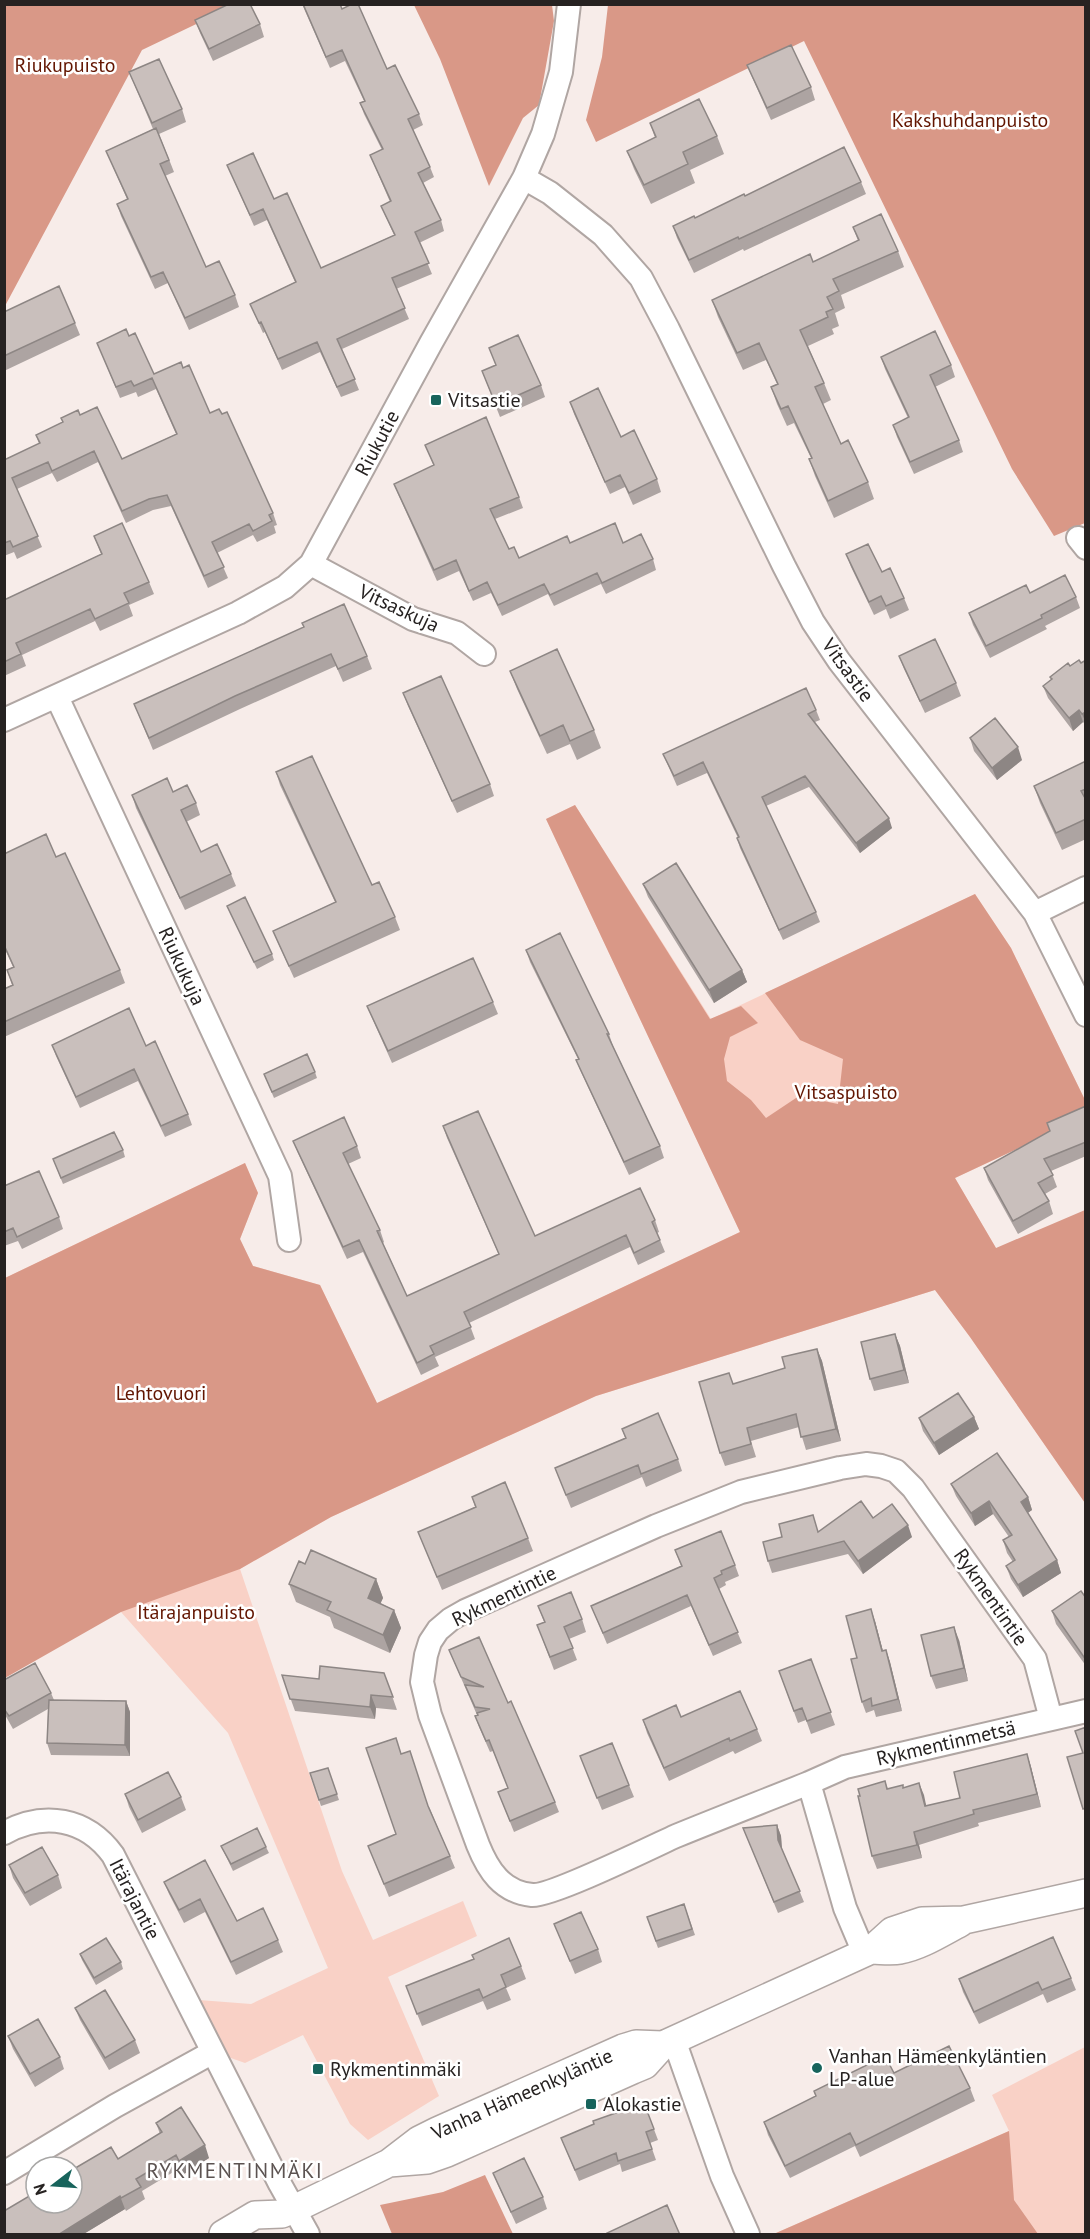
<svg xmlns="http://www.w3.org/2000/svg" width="1090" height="2239" viewBox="0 0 1090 2239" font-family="'PT Sans',sans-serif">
	<rect width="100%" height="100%" fill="#f7ece9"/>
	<path fill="#f9d1c6" d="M575,805L711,1019L975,894L1011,948L1085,1100V1117L955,1178L996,1248L1085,1503L970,1337L935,1290L596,1396L331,1517L240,1569L342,1871L373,1940L463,1901L477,1936L388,1977L439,2096L368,2140L350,2124L303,2035L245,2063L228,2057L199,2000L251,2004L328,1968L228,1733L121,1612L5,1278L245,1163L258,1193L240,1239L253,1266L320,1285L377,1403L740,1232L546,819Z
		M1085,2047V2234H777L776,2233L1009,2131L992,2095Z"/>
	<path fill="#d99887" d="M5,5H236L142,50L5,306Z
		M414,5H552L554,21L539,105L523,118L489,186L440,59Z
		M608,5H1085V523L1054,536L1012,469L804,41L596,142L586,120L602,57Z
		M575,805L710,1019L741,1006L758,1023L730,1037L724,1059L727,1081L751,1100L766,1118L799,1096L838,1104L843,1059L800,1040L765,993L975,894L1011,948L1085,1100V1117L955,1178L996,1248L1085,1210V1503L970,1337L935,1290L596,1396L331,1517L240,1569L121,1612L5,1678V1278L245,1163L258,1193L240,1239L253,1266L320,1285L377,1403L740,1232L546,819Z
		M1009,2131L1014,2200L1038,2234L776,2233Z
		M485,2175L513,2234H392L380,2205L443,2192Z"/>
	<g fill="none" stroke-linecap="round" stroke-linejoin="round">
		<defs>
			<path id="minor" d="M524,178L550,193L603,235L641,278L668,329L784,566L813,622L839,661L1035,913L1086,1015
				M1078,538L1086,548
				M311,564L413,619L457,633L484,654
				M57,697L280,1176L289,1240
				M4,720L238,613L285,587L311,564L431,343L524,178L543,134L561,72L569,4
				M1035,913L1086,888
				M809,1783L845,1767L1086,1711
				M4,1833C44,1811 86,1818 113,1855L280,2184L308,2234
				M864,1953L845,1908L809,1783C764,1801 720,1818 676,1836C652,1847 550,1897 532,1895C502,1892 488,1870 478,1845L430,1715L422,1682L426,1655L430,1642L438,1630L451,1619L465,1611L656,1526L741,1492L840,1468L866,1464L881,1466L896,1471L913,1488L1035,1659L1051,1719
				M674,2040L722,2176L748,2234
				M4,2173L115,2106L213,2052"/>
			<path id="tertiary" d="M871,1950C880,1950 891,1952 900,1950C921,1946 941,1933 960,1923
				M389,2163L427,2160L447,2153L633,2070L645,2065L663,2045L871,1950L892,1931L922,1921L964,1920L1086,1893
				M223,2234L255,2215L282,2214L294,2209L389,2163L419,2140L437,2131L623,2048L636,2044L663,2045"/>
		</defs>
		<use href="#minor" stroke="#b0a6a3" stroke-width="26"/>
		<use href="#tertiary" stroke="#b0a6a3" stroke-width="30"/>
		<use href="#minor" stroke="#fff" stroke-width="22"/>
		<use href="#tertiary" stroke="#fff" stroke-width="27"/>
	</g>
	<path fill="#ada4a2" d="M302,4H340L342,9L387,69L419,114L423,125L413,130L430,167L434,177L423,183L441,220L444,231L419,243L432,274L396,289L409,319L342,349L359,390L341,397L320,352L282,370L265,332L263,333L250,304L295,282L267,220L254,226L227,165L274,199L321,268L394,235L381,206L390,202L370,155L382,150L364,114L360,103L364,101L345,61L330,68Z
		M195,20L260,24L264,37L213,61L200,33Z
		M747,65L811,87L815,100L771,120L752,77Z
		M129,72L182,109L186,122L159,134L174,172L165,176L206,267L235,295L239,307L189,330L168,283L155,289L121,216L117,204L127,199L106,151L153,129Z
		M650,123L717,136L724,154L690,170L695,183L651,204L634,169L627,151L655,138Z
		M861,182L866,194L744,251L743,249L694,273L677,238L673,226L695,218L745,196Z
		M853,227L898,251L904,267L841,295L845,308L835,313L839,326L832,329L834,334L808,346L824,383L831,400L823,404L841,444L868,482L874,499L834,518L815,476L809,459L811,458L794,423L787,426L777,404L771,387L777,384L766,360L743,370L718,317L712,300L813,262L858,241Z
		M4,312L75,323L80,335L4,371Z
		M129,336L154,374L183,368L210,413L273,513L277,525L274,526L276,533L257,542L253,535L217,553L228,578L208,588L171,506L153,510L126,523L98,462L57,482L52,473L17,489L42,547L17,559L14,552L4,556V460L39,444L36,435L80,415L122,459L176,434L156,389L138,397L136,392L120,398L97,343Z
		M489,348L541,385L545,397L500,417L482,371L496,365Z
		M881,357L951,365L955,377L935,387L959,440L963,452L914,474L897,437L893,425L908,418L885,369Z
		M570,402L621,437L657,479L661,492L633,505L625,487L610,494L574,414Z
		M425,445L519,497L523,508L495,519L509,549L519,558L570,543H623L653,559L656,570L606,594L601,584L554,606L548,594L502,616L491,593L473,601L459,571L437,581L398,494L394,484L434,466Z
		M94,536L149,582L154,594L129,605L133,616L100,631L95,621L22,655L26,666L4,676V600L101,554Z
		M846,554L882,572L904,598L909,610L890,619L886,609L874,615L851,567Z
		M1030,593L1076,597L1080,608L1045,626L1047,629L990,658L973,625L969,613Z
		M304,627L367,656L372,669L343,682L336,666L240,709L153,750L134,704Z
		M899,656L956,683L961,696L925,713L904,669Z
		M1086,660V725L1083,722L1073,731L1048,698L1043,686L1051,680L1050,677L1070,666L1081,663Z
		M510,671L594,730L601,748L577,760L570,744L547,754L517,689Z
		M403,693L490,784L494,796L457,813L408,706Z
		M816,710L820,720L815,722L892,828L860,853L809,787L766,806L816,912L820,922L783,940L740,848L737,838H738L707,773L677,786L663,754Z
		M970,738L1022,760L997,780L974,751Z
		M1086,761V839L1062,850L1040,803L1034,786Z
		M276,772L372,885L395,917L400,930L294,978L278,943L273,931L335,902L280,785Z
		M173,792L196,803L200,815L186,822L201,852L231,874L236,886L185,910L136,808L132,795Z
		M4,854L56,857L120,970L125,983L4,1037V989L12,985L7,970L13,967L4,947Z
		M643,884L742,970L747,982L714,1003L648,897Z
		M227,906L272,954L274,960L257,969Z
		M526,950L609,1034L613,1046L660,1146L664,1158L629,1175L581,1072L576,1060L578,1059L530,962Z
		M493,1002L498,1014L392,1063L372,1018L367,1006Z
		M52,1045L146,1046L188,1114L192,1125L165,1137L138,1081L80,1108L56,1056Z
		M315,1072L317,1078L274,1098L264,1074Z
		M1086,1106V1156L1051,1171L1057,1187L1045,1194L1049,1201L1053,1214L1018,1234L988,1180L984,1168L1050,1131Z
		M443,1126L535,1236L655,1220L659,1232L657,1233L665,1252L638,1265L630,1247L469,1323L475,1339L435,1357L439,1366L421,1375L363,1252L347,1259L298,1153L293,1141L357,1146L361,1158L348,1164L380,1230L384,1242L383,1243L407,1296L499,1255L447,1138Z
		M123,1150L125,1157L63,1184L53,1159Z
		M4,1186L59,1217L63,1229L22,1249L18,1241L4,1246Z
		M895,1334L900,1346L909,1383L874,1391L870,1379Z
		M817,1349L822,1361L841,1441L806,1450L799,1427L751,1441L756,1457L725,1466L720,1453L733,1384L785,1368Z
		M974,1417L979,1429L939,1455L923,1431L919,1418Z
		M622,1429L678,1459L682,1471L646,1487L642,1477L571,1508L555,1468L625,1438Z
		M951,1484L1028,1497L1032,1510L1027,1513L1057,1560L1061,1573L1023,1597L1011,1579L1006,1566L1013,1562L1007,1553L1003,1540L1009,1537L993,1514L975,1526L956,1496Z
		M472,1497L528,1538L533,1551L442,1590L418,1532L475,1507Z
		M873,1518L912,1537L863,1574L848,1554L772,1573L768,1561L819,1531Z
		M675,1550L735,1565L739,1576L725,1582L726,1585L719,1589L742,1643L713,1656L691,1606L607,1644L591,1606L681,1566Z
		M305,1564L376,1579L383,1598L380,1603L394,1610L401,1628L390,1653L334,1628L330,1617L296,1602L289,1584Z
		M1086,1598V1666L1056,1624L1052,1611Z
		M538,1606L582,1619L586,1632L569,1639L577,1660L554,1670L542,1638L544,1622Z
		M875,1621L883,1651L886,1650L890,1662L902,1711L876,1717L874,1710L866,1713L862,1702L857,1658Z
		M959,1640L968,1681L936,1689L931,1676Z
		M449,1650L508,1703L555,1802L559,1812L514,1832L498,1792L508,1788L493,1751L490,1752L479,1727L475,1716L477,1715Z
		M811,1659L835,1725L811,1734L806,1720L798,1723L779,1671Z
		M384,1673L397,1710L376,1708L375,1719L295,1711L282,1675L319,1679Z
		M4,1680L51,1693L54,1700L126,1701L130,1712V1756L51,1755L47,1743L48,1709L13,1729L4,1713Z
		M681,1717L757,1729L762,1741L735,1754L733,1751L669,1781L647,1733L643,1720Z
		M402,1753L430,1809L455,1868L389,1897L368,1846L396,1834Z
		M1027,1754L1031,1767L1041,1807L978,1823L979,1826L919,1845L922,1858L877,1869L872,1856L860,1796L885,1781L888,1789L904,1788L919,1783L926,1806L960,1798Z
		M580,1756L629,1785L634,1797L602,1810Z
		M328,1768L339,1800L321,1806L310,1773Z
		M125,1794L181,1797L186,1810L142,1833L129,1807Z
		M777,1825L781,1836L782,1849L804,1902L778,1913L743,1828Z
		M221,1846L266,1847L269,1853L233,1871Z
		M205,1860L237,1921L278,1940L283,1952L236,1975L205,1912L184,1923L169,1894L164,1882Z
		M9,1865L58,1875L62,1888L30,1906L13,1878Z
		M684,1904L695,1935L658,1948L647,1917Z
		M554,1924L598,1949L602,1962L575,1974Z
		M80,1954L121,1962L123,1969L96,1985L82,1960Z
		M521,1966L526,1979L506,1988L511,2000L487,2010L483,2001L422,2026L406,1986Z
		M1071,1978L1076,1990L1047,2003L1043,1994L979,2024L963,1992L959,1979Z
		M75,2008L135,2040L140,2053L109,2070L80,2020Z
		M8,2036L60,2057L64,2069L35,2087L13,2049Z
		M894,2073L970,2088L975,2101L860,2157L855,2146L790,2178L768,2135L764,2122L816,2096L814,2091Z
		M644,2103L658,2140L650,2143L656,2160L622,2172L620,2164L579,2181L561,2138Z
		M156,2123L209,2158L184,2174L180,2168L142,2191L145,2199L126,2211L125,2209L82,2235L118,2159L160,2134Z
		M493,2173L543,2197L547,2209L516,2224L498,2185Z"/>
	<path fill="#8d8684" d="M1079,710L1083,722L1073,731L1069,718Z
		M1086,712V723L1082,714Z
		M1018,747L1022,760L997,780L992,768Z
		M889,818L892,828L860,853L856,843Z
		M742,970L747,982L714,1003L709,990Z
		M895,1334L900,1346L909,1383L904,1370Z
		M817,1349L822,1361L841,1441L836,1429Z
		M974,1417L979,1429L939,1455L934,1443Z
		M1028,1497L1032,1510L1025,1515L1021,1502Z
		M989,1501L993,1514L975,1526L971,1513Z
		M908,1525L912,1537L863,1574L858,1561Z
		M1057,1560L1061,1573L1023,1597L1018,1585Z
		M376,1579L383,1598L375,1616L368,1598Z
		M871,1609L875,1621L886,1663L882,1651Z
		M394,1610L401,1628L390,1653L383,1635Z
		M954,1627L959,1640L968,1681L964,1668Z
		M886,1650L890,1662L902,1711L898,1699Z
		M371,1695L376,1708L375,1719L370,1707Z
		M126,1701L130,1712V1756L125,1745Z
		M1027,1754L1031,1767L1041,1807L1037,1794Z
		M919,1783L924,1795L929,1819L925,1806Z
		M777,1825L781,1836L782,1851L778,1840Z
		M914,1832L919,1845L922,1858L917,1845Z
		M205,2145L209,2158L184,2174L179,2161Z
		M120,2196L125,2209L82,2235H58Z"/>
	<path fill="#c9bfbc" stroke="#8d8684" stroke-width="1.5" d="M229,4H250L260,24L209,49L195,20Z
		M303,4H340L342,9L352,4H358L387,69L395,65L419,114L408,119L430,167L418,173L441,220L415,232L429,263L392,278L405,308L337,339L355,379L337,387L317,342L278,359L261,322L259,323L250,304L296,282L263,209L250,215L227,165L253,153L274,199L287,193L321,268L395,235L381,206L391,201L370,155L383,149L360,103L365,101L342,50L326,57Z
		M791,45L811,87L767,108L747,65Z
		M159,59L182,109L152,123L129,72Z
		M699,99L717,136L683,152L688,164L644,185L627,151L656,137L650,123Z
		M156,128L169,160L160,164L206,267L219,261L235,295L185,318L163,272L151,277L117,204L128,199L106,151Z
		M844,147L861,182L739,239L738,237L689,260L673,226L694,216L695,218L744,194L745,196Z
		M881,214L898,251L833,279L839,291L827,297L833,309L826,312L828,317L800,330L824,383L815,387L841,444L848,440L868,482L828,501L809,459L812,458L788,406L781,409L771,387L778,384L759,343L737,353L712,300L810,254L813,262L859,240L853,227Z
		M59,286L75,323L4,356V312Z
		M126,329L129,336L135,333L154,374L181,362L183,368L189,365L210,413L219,409L222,414L227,412L273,513L269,515L272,521L253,531L249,524L212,542L224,567L204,576L167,495L149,499L122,511L94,451L52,471L48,462L12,478L38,536L13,547L10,541L4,543V460L40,443L36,435L63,422L61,418L78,410L80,415L97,407L122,459L177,434L152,378L134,386L131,381L116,387L97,343Z
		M935,331L951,365L930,375L959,440L910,462L893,425L909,417L881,357Z
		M518,335L541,385L496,405L482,371L496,365L489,348Z
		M598,388L621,437L634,430L657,479L629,493L620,475L605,482L570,402Z
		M486,417L519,497L490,509L509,549L514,547L519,558L567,536L570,543L615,523L623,543L641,534L653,559L602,583L597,573L550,595L544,584L498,605L487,582L469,591L456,560L434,570L394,484L434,465L425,445Z
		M122,523L149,582L124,593L129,603L95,619L90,609L16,643L21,654L4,662V600L102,554L94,536Z
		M868,544L882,572L890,568L904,598L886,606L881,596L869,602L846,554Z
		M1065,575L1076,597L1041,615L1042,618L986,646L969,613L1026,585L1030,593Z
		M344,604L367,656L338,669L331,654L235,696L149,738L134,704L304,627L302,623Z
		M935,639L956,683L920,701L899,656Z
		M557,649L594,730L570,741L563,725L540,736L510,671Z
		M1079,660L1081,663L1086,660V712L1082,714L1079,710L1069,718L1043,686L1052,679L1050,677L1068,663L1070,666Z
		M441,676L490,784L452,801L403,693Z
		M806,688L816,710L808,714L889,818L856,843L805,776L762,797L816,912L779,930L737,838L739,837L703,762L674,776L663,754Z
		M995,718L1018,747L992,768L970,738Z
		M312,756L372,885L379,882L395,917L289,966L273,931L336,902L276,772Z
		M1086,761V789L1081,791L1086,800V819L1056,833L1034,786Z
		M167,778L173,792L187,785L196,803L181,810L201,852L217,844L231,874L180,898L132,795Z
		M46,834L56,857L65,853L120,970L4,1022V989L13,985L7,970L14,967L4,945V854Z
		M676,863L742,970L709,990L643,884Z
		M245,897L272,954L254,962L227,906Z
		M560,933L609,1034H607L660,1146L624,1162L576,1060L579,1059L526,950Z
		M473,958L493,1002L388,1051L367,1006Z
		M129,1008L146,1046L155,1041L188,1114L161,1126L134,1069L76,1097L52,1045Z
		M307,1054L315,1072L272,1092L264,1074Z
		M1086,1106V1142L1044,1159L1053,1175L1038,1183L1049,1201L1013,1221L984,1168L1050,1131L1047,1123Z
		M478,1111L535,1236L640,1188L655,1220L652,1222L660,1240L634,1253L626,1235L464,1312L471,1327L430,1346L434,1354L417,1363L359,1240L343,1247L293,1141L344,1117L357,1146L343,1153L380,1230L377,1231L407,1296L499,1254L443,1126Z
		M114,1132L123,1150L61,1178L53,1159Z
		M39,1171L59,1217L17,1237L13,1228L4,1232V1186Z
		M895,1334L904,1370L870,1379L861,1342Z
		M817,1349L836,1429L801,1437L796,1414L747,1428L751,1444L720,1453L699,1382L729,1373L733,1384L785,1368L782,1357Z
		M958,1393L974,1417L934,1443L919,1418Z
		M658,1413L678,1459L641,1474L638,1465L566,1495L555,1468L626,1438L622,1429Z
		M997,1453L1028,1497L1021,1502L1057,1560L1018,1585L1006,1566L1015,1560L1003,1540L1012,1535L989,1501L971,1513L951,1484Z
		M505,1482L528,1538L437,1577L418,1532L476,1507L472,1497Z
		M861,1501L873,1518L892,1504L908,1525L858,1561L844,1541L768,1561L763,1542L782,1537L779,1524L813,1515L818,1532Z
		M721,1531L735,1565L721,1571L722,1574L714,1578L738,1632L709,1645L687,1595L603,1633L591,1606L682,1566L675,1550Z
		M311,1550L376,1579L368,1598L394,1610L383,1635L327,1610L331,1602L289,1584L299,1561L305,1564Z
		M1081,1591L1086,1598V1660L1052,1611Z
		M571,1592L582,1619L564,1627L573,1648L550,1657L537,1625L545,1622L538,1606Z
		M871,1609L882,1651L886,1650L898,1699L872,1706L871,1698L862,1702L851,1659L857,1658L846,1616Z
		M954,1627L964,1668L931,1676L921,1635Z
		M479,1637L508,1703L511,1701L555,1802L510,1821L498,1792L508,1788L489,1740L486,1741L475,1716L478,1715L477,1713L490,1709L475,1707L465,1685L484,1687L461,1677L449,1650Z
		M811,1659L831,1712L807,1721L802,1708L794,1711L779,1671Z
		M35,1663L51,1693L9,1716L4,1709V1680Z
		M320,1666L384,1673L393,1697L371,1695L370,1707L290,1699L282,1675L319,1679Z
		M740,1691L757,1729L730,1741L729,1738L664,1768L643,1720L676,1705L681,1717Z
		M49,1700L126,1701L125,1745L47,1743Z
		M1086,1727V1808L1083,1809L1067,1757L1083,1753L1075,1731Z
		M396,1738L401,1754L410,1751L428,1806L450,1856L384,1884L368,1846L396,1834L366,1748Z
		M612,1743L629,1785L597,1798L580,1756Z
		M1027,1754L1037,1794L973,1810L974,1814L914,1832L917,1845L872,1856L858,1796H860L858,1789L885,1781L887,1789L903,1785V1788L919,1783L925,1806L960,1798L954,1772Z
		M328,1768L337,1794L319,1800L310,1773Z
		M168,1772L181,1797L138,1820L125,1794Z
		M777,1825L778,1840L800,1891L774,1902L743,1828Z
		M257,1828L266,1847L231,1864L221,1846Z
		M42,1847L58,1875L25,1893L9,1865Z
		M205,1860L237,1921L263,1908L278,1940L231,1962L200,1899L179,1910L164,1882Z
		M684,1904L692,1929L656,1941L647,1917Z
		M581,1912L598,1949L570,1961L554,1924Z
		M1053,1937L1071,1978L1042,1990L1038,1982L974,2012L959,1979Z
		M106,1938L121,1962L94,1978L80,1954Z
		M509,1938L521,1966L501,1975L506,1987L483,1998L479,1989L417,2014L406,1986L474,1959L472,1955Z
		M105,1990L135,2040L105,2058L75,2008Z
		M38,2019L60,2057L30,2074L8,2036Z
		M949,2046L970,2088L856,2145L850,2133L785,2166L764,2122L816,2096L814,2091L885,2056L894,2073Z
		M644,2103L654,2129L646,2132L652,2149L618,2161L616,2153L575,2170L561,2138L594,2124L593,2121Z
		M181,2107L205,2145L179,2161L176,2155L136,2179L141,2187L121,2198L120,2196L58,2235H4V2211L36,2192V2203H72V2170L111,2147L118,2159L162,2132L156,2123Z
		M524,2158L543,2197L511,2212L493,2173Z
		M667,2205L680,2235H608L607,2233Z"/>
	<g fill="#18645c" stroke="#fff" stroke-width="2">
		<rect x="430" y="394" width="12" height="12" rx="3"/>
		<circle cx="817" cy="2068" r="6"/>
		<rect x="312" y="2063" width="12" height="12" rx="3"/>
		<rect x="585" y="2098" width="12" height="12" rx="3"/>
	</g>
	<g text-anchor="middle" stroke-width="5" stroke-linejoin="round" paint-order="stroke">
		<g font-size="20" fill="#621500" stroke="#fff">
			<text x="65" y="72">Riukupuisto</text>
			<text x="970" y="127">Kakshuhdanpuisto</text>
			<text x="846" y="1099">Vitsaspuisto</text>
			<text x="161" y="1400">Lehtovuori</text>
			<text x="196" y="1619">Itärajanpuisto</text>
		</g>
		<g font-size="20" fill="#262221" stroke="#fff" text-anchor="start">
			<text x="448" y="407">Vitsastie</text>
			<text x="829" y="2063">Vanhan Hämeenkyläntien<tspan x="829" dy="23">LP-alue</tspan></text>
			<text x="330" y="2076">Rykmentinmäki</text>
			<text x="603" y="2111">Alokastie</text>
		</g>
		<g font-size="20" fill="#262221" stroke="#fff">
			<text transform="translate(377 443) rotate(-62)" y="7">Riukutie</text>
			<text transform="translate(399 608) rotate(25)" y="7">Vitsaskuja</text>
			<text transform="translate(848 670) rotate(54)" y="7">Vitsastie</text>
			<text transform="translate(182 966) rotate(65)" y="7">Riukukuja</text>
			<text transform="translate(504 1596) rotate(-26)" y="7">Rykmentintie</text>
			<text transform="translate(991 1597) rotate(55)" y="7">Rykmentintie</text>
			<text transform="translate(946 1743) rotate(-13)" y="7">Rykmentinmetsä</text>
			<text transform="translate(135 1899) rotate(63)" y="7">Itärajantie</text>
			<text transform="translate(522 2094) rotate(-24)" y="7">Vanha Hämeenkyläntie</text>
		</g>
		<g font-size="21" letter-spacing="1.5" fill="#5c5351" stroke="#fff">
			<text x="235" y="2178">RYKMENTINMÄKI</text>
		</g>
	</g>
	<rect width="1090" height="2239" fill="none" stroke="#262221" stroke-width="12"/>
	<g transform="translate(54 2185) rotate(253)"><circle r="28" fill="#ffffff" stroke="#a8a7a6" stroke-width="1.5"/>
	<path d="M0-4.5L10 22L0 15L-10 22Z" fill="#18645c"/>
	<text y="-9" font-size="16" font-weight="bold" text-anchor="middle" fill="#262221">N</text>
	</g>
</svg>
